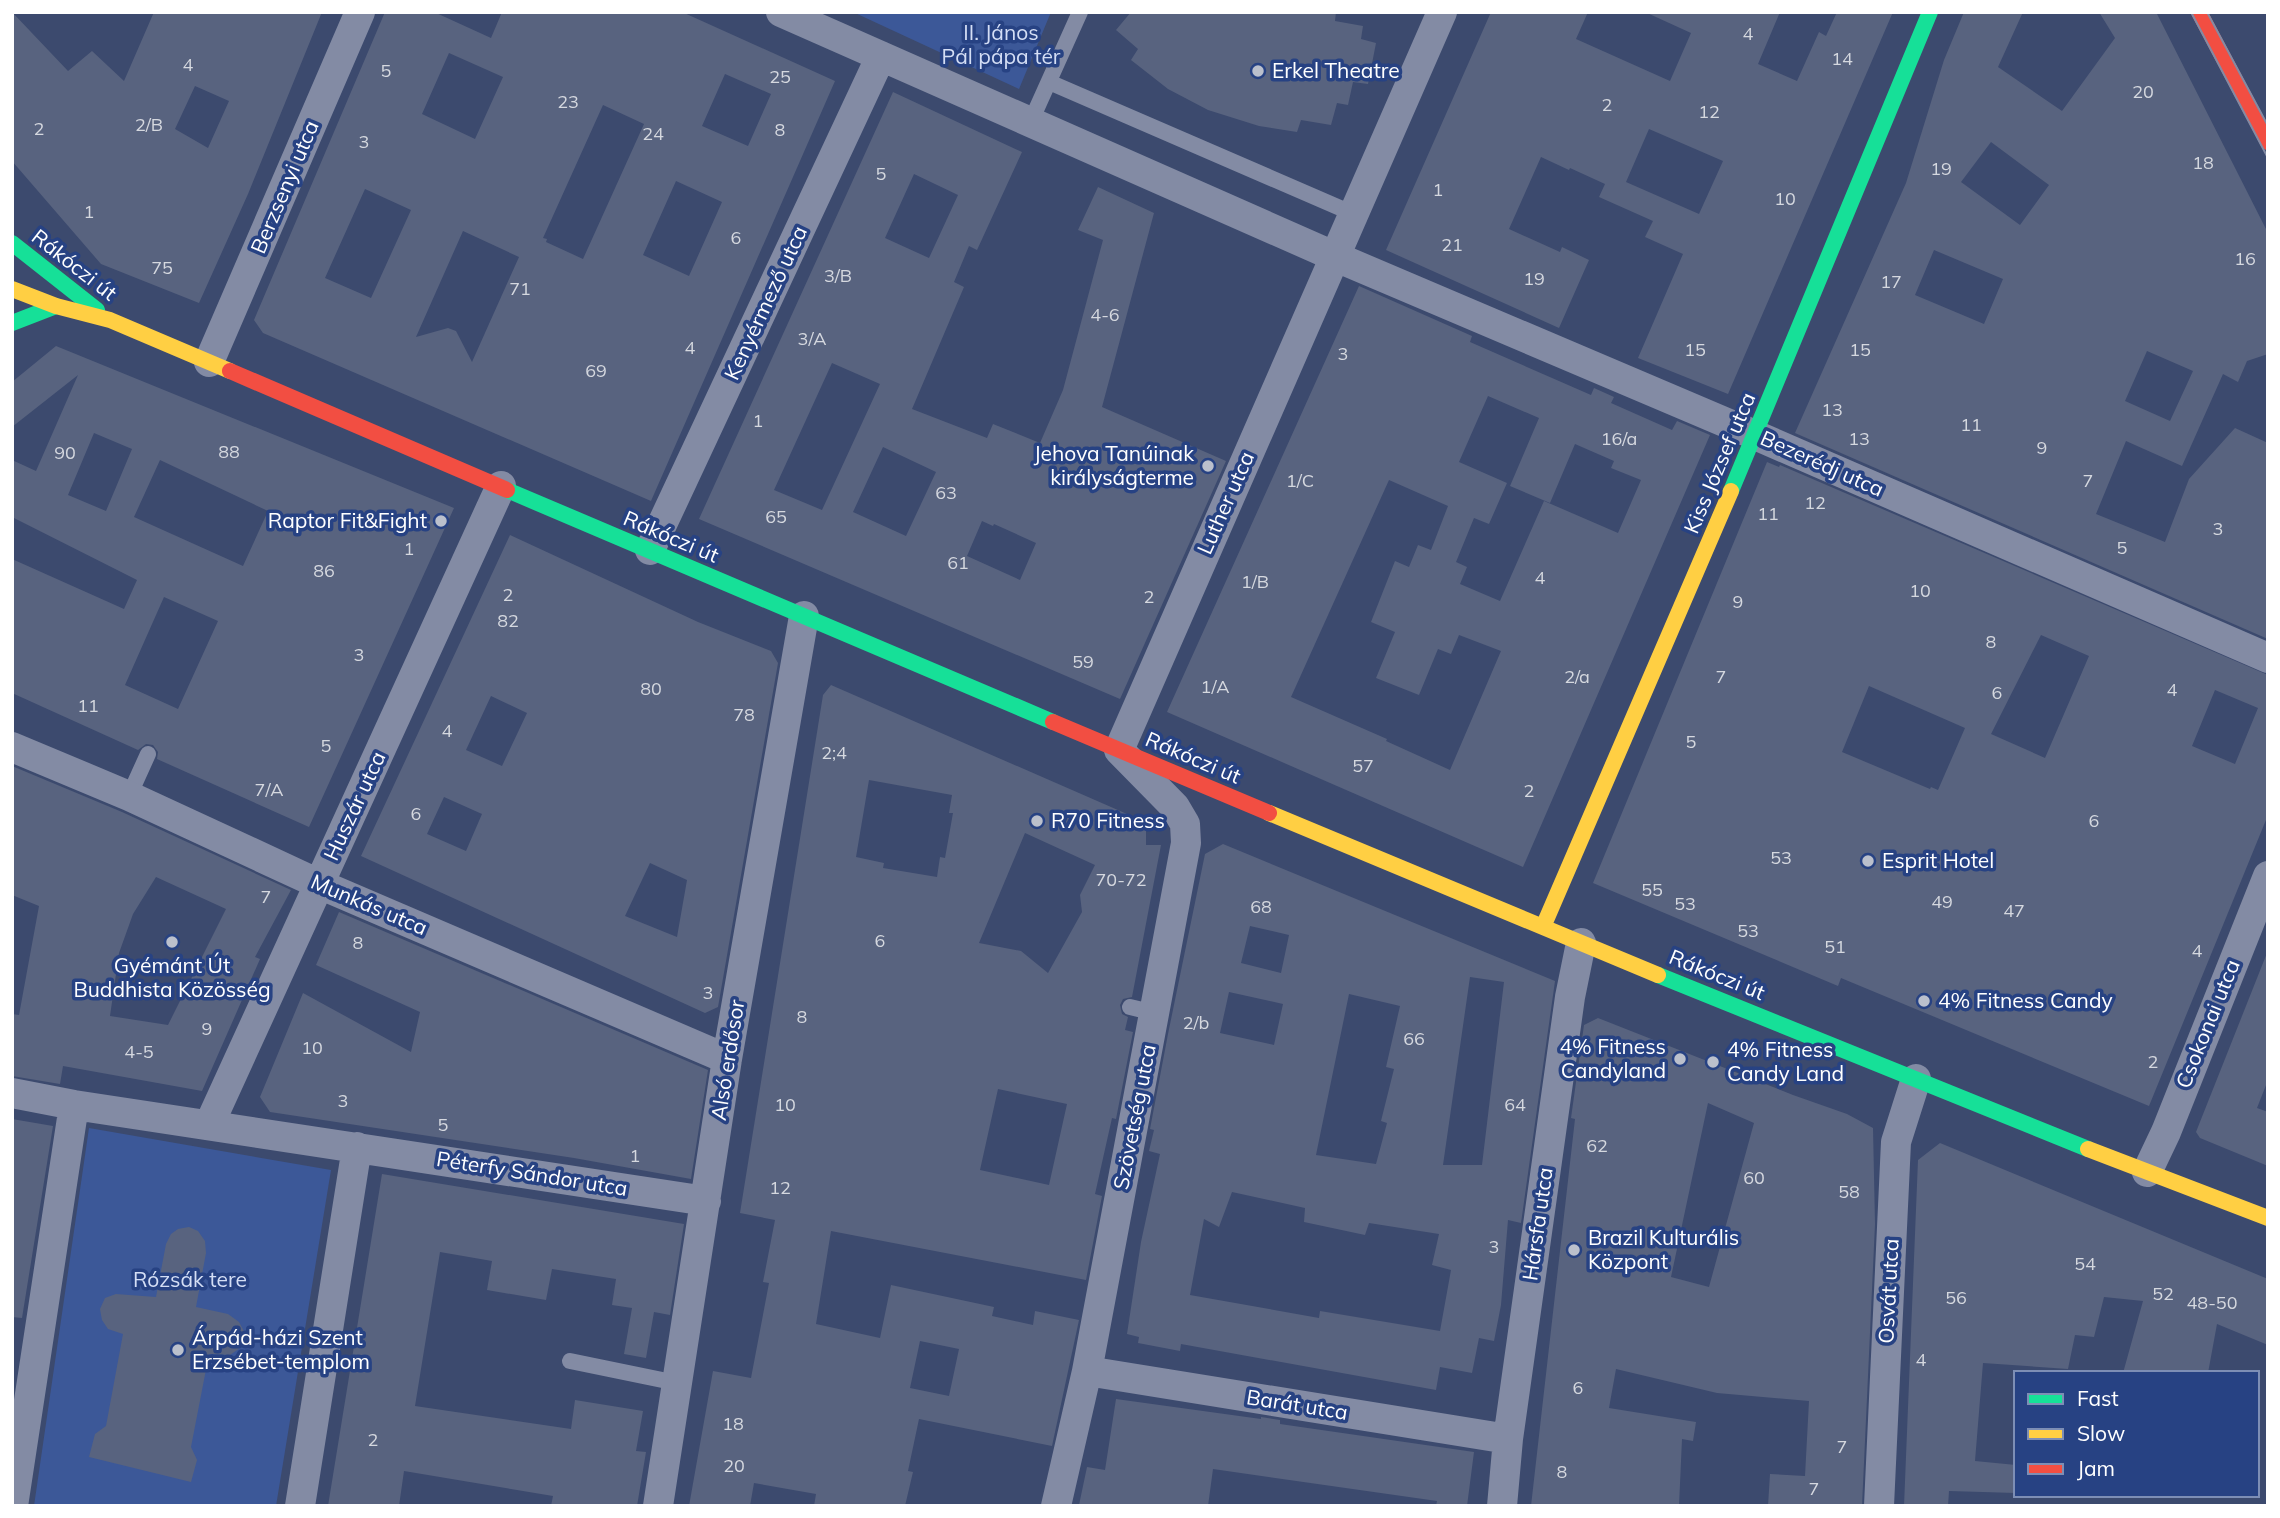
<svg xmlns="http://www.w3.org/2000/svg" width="2280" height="1518" viewBox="0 0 2280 1518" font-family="Mulish,sans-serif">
	<rect width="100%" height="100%" fill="#3c4a6e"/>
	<path fill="#3c5898" d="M853,12H1051L1019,89Z
		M89,1128L331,1170L276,1506H34Z"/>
	<path fill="#58637f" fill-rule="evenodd" d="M12,12L68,71L92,51L124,81L154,12H322L248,194L199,303L101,264L12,161ZM195,86L229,101L208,148L175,129Z
		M385,12H434L491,38L502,12H682L835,81L651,501L263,333L254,320ZM449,53L503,77L475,139L422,114ZM725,74L771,94L748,146L702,126ZM603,105L644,124L583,259L546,242L547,239L543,238ZM676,181L722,202L689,276L643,255ZM365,189L411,210L371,298L325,278ZM463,231L519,257L472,362L456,331L448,328L416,337Z
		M1131,12H1336L1335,21L1363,26L1361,39L1376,43L1368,84L1353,82L1348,105L1337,103L1331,125L1301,120L1297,132L1259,126L1208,110L1168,89L1131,60L1138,49L1116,30Z
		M1491,12H1588L1576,39L1670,81L1691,33L1645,12H1780L1758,64L1797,81L1819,32L1826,36L1837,12H1893L1728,394L1638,358L1683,254L1645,237L1653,221L1599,197L1605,184L1570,168L1569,170L1541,157L1509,229L1560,252L1562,247L1589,260L1559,328L1386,250ZM1649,129L1723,161L1699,214L1626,182Z
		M1964,12H2023L1998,67L2062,111L2115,38L2099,12H2156L2268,233V354L2247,361L2238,382L2223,374L2182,466L2126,441L2096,514L2165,542L2189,479L2235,428L2268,443V639L1795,433L1906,183L1944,60ZM1991,142L2049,185L2020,225L1961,182ZM1934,250L2003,279L1984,324L1915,295ZM2147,351L2193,371L2170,421L2125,401Z
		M893,92L1022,152L977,250L969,246L954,282L964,287L912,409L987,438L993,424L1040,443L1063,390L1103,240L1078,230L1098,187L1154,213L1102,407L1226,461L1120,699L699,519ZM914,174L958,195L929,258L885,238ZM832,363L880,384L822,510L774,490ZM883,447L936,472L906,536L853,512ZM982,521L993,526L994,524L1036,543L1020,580L967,556Z
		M1359,286L1472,336L1470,342L1591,395L1594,388L1614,397L1611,403L1672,430L1677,421L1710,435L1523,867L1167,712ZM1488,396L1539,418L1510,486L1550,503L1575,444L1614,461L1611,468L1641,480L1618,533L1544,501L1500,601L1460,584L1467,567L1456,562L1474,518L1489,524L1507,483L1459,462ZM1389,480L1448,506L1431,550L1418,545L1409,567L1395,561L1371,622L1395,632L1376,678L1419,695L1438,649L1451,654L1459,635L1501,651L1450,770L1386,741L1387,739L1291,697Z
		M56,346L454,508L309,827L157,759L158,752L153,745L146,744L138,750L12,693V559L124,609L137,580L12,517V460L36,471L78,375L12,427V382ZM94,433L132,449L106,511L68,495ZM160,460L268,511L243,566L134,517ZM164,597L218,621L178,709L125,685Z
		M1767,462L1779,467L1780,465L2268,675V815L2149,1106L1841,978L1838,986L1593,883ZM2041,635L2089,656L2045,758L1991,734ZM1869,686L1965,728L1938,790L1931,787L1930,789L1842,752ZM2215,690L2258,708L2235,764L2192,746Z
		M510,535L698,622L771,651L778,663L718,1007L705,1013L361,856ZM491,696L527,713L502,766L466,750ZM444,797L482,814L466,851L427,834ZM650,863L687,880L677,937L625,916Z
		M831,685L1127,814L1146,827V845H1161L1132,997L1123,999L1120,1005L1122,1014L1128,1017L1125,1030L1133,1032L1116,1119L1112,1118L1095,1194L1102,1196L1086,1280L831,1231L816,1324L880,1338L891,1285L994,1307L992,1316L1033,1325L1035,1311L1079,1320L1052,1446L919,1419L908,1471L913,1472L905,1506H814L816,1494L754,1483L750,1506H689L713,1371L751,1378L769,1283L763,1282L775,1220L740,1213L823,695ZM869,780L952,795L949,813H953L945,858L940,857L937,877L883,868L884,863L856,857ZM1025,833L1095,865L1080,895L1082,912L1048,973L1021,951L979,943ZM998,1089L1067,1104L1049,1185L980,1170ZM920,1341L959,1349L949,1396L910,1388Z
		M12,766L122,812L291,890L255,957L260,959L202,1091L63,1066L60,1084L12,1076V1014L19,1015L39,906L12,895ZM156,877L226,909L168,1025L110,1016L119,953L133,914Z
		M1223,844L1555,981L1521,1223L1508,1220L1501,1305L1494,1341L1479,1338L1472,1373L1440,1367L1436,1390L1181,1344L1180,1351L1138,1343L1139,1337L1127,1334L1141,1242L1160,1154L1149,1151L1154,1130L1150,1129L1168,1034L1205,854ZM1250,926L1289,935L1281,973L1241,963ZM1470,977L1504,982L1482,1165H1443ZM1229,992L1283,1004L1274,1045L1220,1033ZM1349,994L1400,1006L1386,1067L1394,1069L1381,1121L1387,1123L1376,1164L1316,1155ZM1232,1192L1305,1208L1304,1222L1365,1235L1369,1223L1439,1234L1432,1265L1451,1270L1440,1331L1320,1311L1319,1318L1190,1295L1204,1219L1219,1227Z
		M339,912L708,1070L691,1179L574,1158L270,1112L260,1097L303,993L411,1052L420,1012L316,965Z
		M2267,953L2268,1080L2257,1108L2268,1112V1166L2200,1138L2196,1132Z
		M1598,1018L1793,1095L1847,1114L1873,1128L1875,1224L1862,1506H1768L1770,1474L1805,1476L1809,1401L1717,1393L1616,1369L1609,1408L1696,1422L1693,1441L1682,1439L1679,1506H1531L1575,1119L1571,1118L1584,1025ZM1708,1103L1754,1123L1709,1287L1671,1277Z
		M12,1119L53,1126L22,1318L12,1317Z
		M1940,1143L2268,1279V1345L2217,1324L2208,1373H2123L2143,1301L2104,1297L2094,1337L2075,1335L2068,1369L1983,1363L1975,1461L2016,1465V1493L1949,1491L1948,1506H1904L1918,1160Z
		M382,1174L684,1224L670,1315L654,1312L646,1358L624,1354L632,1308L612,1305L616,1279L552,1269L546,1300L487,1290L492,1261L440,1252L415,1406L571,1429L575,1400L643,1411L636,1451L646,1452L637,1506H551L553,1496L404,1471L399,1506H328Z
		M189,1227L198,1231L205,1241L206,1253L196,1307L228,1314L239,1322L246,1335L243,1346L230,1355L209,1354L191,1447L197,1460L191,1482L89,1457L95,1434L106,1426L123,1334L108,1329L102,1320L100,1309L105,1298L116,1294L156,1297L166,1244L171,1234L178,1229Z
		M1116,1399L1261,1419V1417L1280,1420V1424L1474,1452L1467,1506H1436L1437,1501L1213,1469L1208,1506L1079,1505L1087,1467L1105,1470Z"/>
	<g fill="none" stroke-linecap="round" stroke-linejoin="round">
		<path stroke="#838ba4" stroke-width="16" d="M1049,82L1354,214
			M1031,121L1080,12
			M129,796L148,754
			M1130,1007L1155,1013
			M570,1361L677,1383"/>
		<path stroke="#838ba4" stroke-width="30" d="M781,12L1336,257L1755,435L2268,658
			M209,362L360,12
			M650,550L881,56
			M12,747L129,796L319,884L727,1059
			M12,1093L74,1105L706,1201
			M209,1125L501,486
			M2147,1172L2166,1132L2268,876
			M1087,1371L1508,1439
			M13,1506L74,1105
			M300,1506L357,1147
			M658,1506L727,1059L804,616
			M1056,1506L1087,1371L1186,843L1185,824L1175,807L1119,750L1442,12
			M1502,1506L1508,1439L1570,997L1581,943
			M1879,1506L1896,1142L1916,1079"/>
		<path stroke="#16e098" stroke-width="16" d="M12,243L97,310
			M12,323L56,306
			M507,490L1053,722
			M1731,491L1930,12
			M1658,975L2088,1149"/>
		<path stroke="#ffcf43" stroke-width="16" d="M12,289L56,306L110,320L230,371
			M1269,813L1658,975
			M1543,927L1731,491
			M2088,1149L2268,1218"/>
		<path stroke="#f24e42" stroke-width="16" d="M2199,12L2268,142
			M230,371L507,490
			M1053,722L1269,813"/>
		<path stroke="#838ba4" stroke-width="2" d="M2191,12L2268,158
			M2207,12L2268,126"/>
	</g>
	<g fill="#bbc0cc" stroke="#274283" stroke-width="2.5">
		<circle cx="1258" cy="71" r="7"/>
		<circle cx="1208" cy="466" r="7"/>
		<circle cx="441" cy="521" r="7"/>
		<circle cx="1037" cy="821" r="7"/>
		<circle cx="1868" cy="861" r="7"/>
		<circle cx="172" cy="942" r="7"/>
		<circle cx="1924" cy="1001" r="7"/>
		<circle cx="1680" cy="1059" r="7"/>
		<circle cx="1713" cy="1062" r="7"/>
		<circle cx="1574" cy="1250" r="7"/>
		<circle cx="178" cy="1350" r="7"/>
	</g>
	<g text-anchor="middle" stroke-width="7" stroke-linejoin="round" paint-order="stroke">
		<g font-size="18" fill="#d5d8df">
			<text x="1748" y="40">4</text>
			<text x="1842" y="65">14</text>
			<text x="188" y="71">4</text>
			<text x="386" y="77">5</text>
			<text x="780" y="83">25</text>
			<text x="2143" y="98">20</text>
			<text x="568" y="108">23</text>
			<text x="1607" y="111">2</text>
			<text x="1709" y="118">12</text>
			<text x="149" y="131">2/B</text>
			<text x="39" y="135">2</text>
			<text x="780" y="136">8</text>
			<text x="653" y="140">24</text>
			<text x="364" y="148">3</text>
			<text x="2203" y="169">18</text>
			<text x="1941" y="175">19</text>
			<text x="881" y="180">5</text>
			<text x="1438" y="196">1</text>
			<text x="1785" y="205">10</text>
			<text x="89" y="218">1</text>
			<text x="736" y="244">6</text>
			<text x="1452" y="251">21</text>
			<text x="2245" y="265">16</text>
			<text x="162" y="274">75</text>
			<text x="838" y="282">3/B</text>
			<text x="1534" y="285">19</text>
			<text x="1891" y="288">17</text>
			<text x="520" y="295">71</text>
			<text x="1105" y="321">4-6</text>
			<text x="812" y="345">3/A</text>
			<text x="690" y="354">4</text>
			<text x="1695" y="356">15</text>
			<text x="1860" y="356">15</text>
			<text x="1343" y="360">3</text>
			<text x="596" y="377">69</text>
			<text x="1832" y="416">13</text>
			<text x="758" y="427">1</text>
			<text x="1971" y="431">11</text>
			<text x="1619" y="445">16/a</text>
			<text x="1859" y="445">13</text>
			<text x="2042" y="454">9</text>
			<text x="229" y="458">88</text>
			<text x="65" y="459">90</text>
			<text x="1300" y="487">1/C</text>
			<text x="2088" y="487">7</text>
			<text x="946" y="499">63</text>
			<text x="1815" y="509">12</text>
			<text x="1768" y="520">11</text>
			<text x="776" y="523">65</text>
			<text x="2218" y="535">3</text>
			<text x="2122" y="554">5</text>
			<text x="409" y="555">1</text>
			<text x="958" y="569">61</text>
			<text x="324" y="577">86</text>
			<text x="1540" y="584">4</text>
			<text x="1255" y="588">1/B</text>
			<text x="1920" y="597">10</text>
			<text x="508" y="601">2</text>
			<text x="1149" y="603">2</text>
			<text x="1738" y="608">9</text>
			<text x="508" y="627">82</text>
			<text x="1991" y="648">8</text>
			<text x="359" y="661">3</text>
			<text x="1083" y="668">59</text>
			<text x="1577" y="683">2/a</text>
			<text x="1721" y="683">7</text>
			<text x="1215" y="693">1/A</text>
			<text x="651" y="695">80</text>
			<text x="2172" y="696">4</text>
			<text x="1997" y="699">6</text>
			<text x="88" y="712">11</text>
			<text x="744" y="721">78</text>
			<text x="447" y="737">4</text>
			<text x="1691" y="748">5</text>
			<text x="326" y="752">5</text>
			<text x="834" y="759">2;4</text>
			<text x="1363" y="772">57</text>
			<text x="269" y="796">7/A</text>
			<text x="1529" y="797">2</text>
			<text x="416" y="820">6</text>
			<text x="2094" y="827">6</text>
			<text x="1781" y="864">53</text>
			<text x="1121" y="886">70-72</text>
			<text x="1652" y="896">55</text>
			<text x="266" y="903">7</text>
			<text x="1942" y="908">49</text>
			<text x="1685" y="910">53</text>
			<text x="1261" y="913">68</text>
			<text x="2014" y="917">47</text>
			<text x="1748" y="937">53</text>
			<text x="880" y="947">6</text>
			<text x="358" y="949">8</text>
			<text x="1835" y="953">51</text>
			<text x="2197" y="957">4</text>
			<text x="708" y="999">3</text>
			<text x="802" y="1023">8</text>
			<text x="1196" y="1029">2/b</text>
			<text x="207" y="1035">9</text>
			<text x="1414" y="1045">66</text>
			<text x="312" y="1054">10</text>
			<text x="139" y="1058">4-5</text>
			<text x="2153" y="1068">2</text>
			<text x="343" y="1107">3</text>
			<text x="785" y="1111">10</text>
			<text x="1515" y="1111">64</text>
			<text x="443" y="1131">5</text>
			<text x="1597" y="1152">62</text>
			<text x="635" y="1162">1</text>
			<text x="1754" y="1184">60</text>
			<text x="780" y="1194">12</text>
			<text x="1849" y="1198">58</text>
			<text x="1494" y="1253">3</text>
			<text x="2085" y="1270">54</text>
			<text x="2163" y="1300">52</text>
			<text x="1956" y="1304">56</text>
			<text x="2212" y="1309">48-50</text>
			<text x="1921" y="1366">4</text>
			<text x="1578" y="1394">6</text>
			<text x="733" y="1430">18</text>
			<text x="373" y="1446">2</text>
			<text x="1842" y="1453">7</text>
			<text x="734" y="1472">20</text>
			<text x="1562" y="1478">8</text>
			<text x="1814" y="1495">7</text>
		</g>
		<g font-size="21" fill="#d4def5" stroke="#274283">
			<text x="1001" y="40">II. János<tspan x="1001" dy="24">Pál pápa tér</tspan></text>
			<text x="190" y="1287">Rózsák tere</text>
		</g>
		<g font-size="21" fill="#fff" stroke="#274283" text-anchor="start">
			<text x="1272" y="78">Erkel Theatre</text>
			<text x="1194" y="461" text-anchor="end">Jehova Tanúinak<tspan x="1194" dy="24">királyságterme</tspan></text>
			<text x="427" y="528" text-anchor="end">Raptor Fit&amp;Fight</text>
			<text x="1051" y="828">R70 Fitness</text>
			<text x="1882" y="868">Esprit Hotel</text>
			<text x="172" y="973" text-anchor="middle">Gyémánt Út<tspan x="172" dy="24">Buddhista Közösség</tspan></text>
			<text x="1938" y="1008">4% Fitness Candy</text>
			<text x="1666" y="1054" text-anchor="end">4% Fitness<tspan x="1666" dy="24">Candyland</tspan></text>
			<text x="1727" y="1057">4% Fitness<tspan x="1727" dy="24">Candy Land</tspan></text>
			<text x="1588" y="1245">Brazil Kulturális<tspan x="1588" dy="24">Központ</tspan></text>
			<text x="192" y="1345">Árpád-házi Szent<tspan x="192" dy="24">Erzsébet-templom</tspan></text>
		</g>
		<g font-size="21" fill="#fff" stroke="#274283">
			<text transform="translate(285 187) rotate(-67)" y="7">Berzsenyi utca</text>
			<text transform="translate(74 265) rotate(38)" y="7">Rákóczi út</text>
			<text transform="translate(766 303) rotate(-65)" y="7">Kenyérmező utca</text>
			<text transform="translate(1720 463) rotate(-67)" y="7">Kiss József utca</text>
			<text transform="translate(1822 464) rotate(24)" y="7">Bezerédj utca</text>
			<text transform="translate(1226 503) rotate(-66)" y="7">Luther utca</text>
			<text transform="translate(671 537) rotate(23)" y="7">Rákóczi út</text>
			<text transform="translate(1193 758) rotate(23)" y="7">Rákóczi út</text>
			<text transform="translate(355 806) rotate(-65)" y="7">Huszár utca</text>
			<text transform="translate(369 905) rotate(23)" y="7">Munkás utca</text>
			<text transform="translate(1717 975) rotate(22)" y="7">Rákóczi út</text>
			<text transform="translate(2208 1024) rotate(-68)" y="7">Csokonai utca</text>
			<text transform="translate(728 1060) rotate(-81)" y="7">Alsó erdősor</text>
			<text transform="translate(1135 1117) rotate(-79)" y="7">Szövetség utca</text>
			<text transform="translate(532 1174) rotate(9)" y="7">Péterfy Sándor utca</text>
			<text transform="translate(1538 1224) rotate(-82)" y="7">Hársfa utca</text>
			<text transform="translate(1889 1291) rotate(-87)" y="7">Osvát utca</text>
			<text transform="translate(1297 1405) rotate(9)" y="7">Barát utca</text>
		</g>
	</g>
	<rect width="2280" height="1518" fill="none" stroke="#ffffff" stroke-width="28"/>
	<rect x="2014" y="1371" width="245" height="126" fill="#274283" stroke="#7d8eb5" stroke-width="2"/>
	<rect x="2028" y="1394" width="35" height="10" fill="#16e098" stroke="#7d8eb5" stroke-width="2"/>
	<text x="2077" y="1406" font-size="21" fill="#ffffff">Fast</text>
	<rect x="2028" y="1429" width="35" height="10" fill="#ffcf43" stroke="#7d8eb5" stroke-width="2"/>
	<text x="2077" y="1441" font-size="21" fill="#ffffff">Slow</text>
	<rect x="2028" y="1464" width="35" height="10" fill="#f24e42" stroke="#7d8eb5" stroke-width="2"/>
	<text x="2077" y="1476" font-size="21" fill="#ffffff">Jam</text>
</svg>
